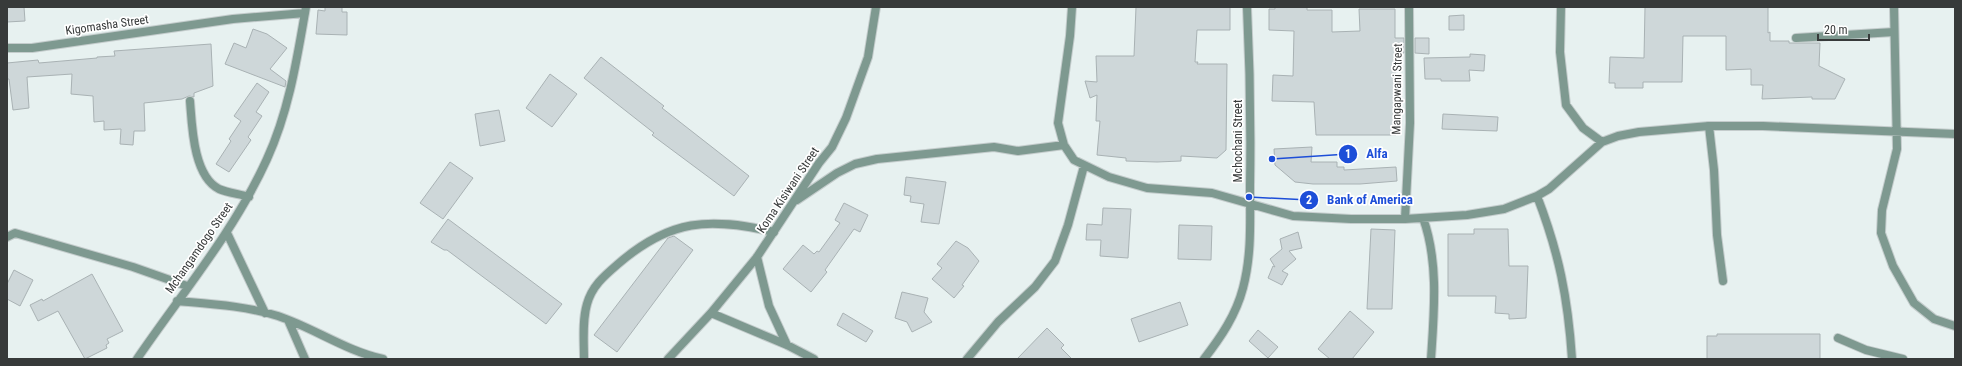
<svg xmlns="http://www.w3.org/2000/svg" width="1962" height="366" viewBox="0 0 1962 366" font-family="'Roboto Condensed',sans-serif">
	<rect width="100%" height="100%" fill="#e7f1f0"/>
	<path fill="#ced7d9" stroke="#a9b2b4" d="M7,7H24L25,21L7,22Z
		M325,7H342V12H347V35L316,34L318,10L325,11Z
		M1136,7H1230V30H1197L1195,62H1198L1197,64H1227L1226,150L1217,158L1181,156V161L1157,162L1126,161V158L1097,155L1100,121H1096L1097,95L1090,98L1085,81L1097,82L1096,56H1134Z
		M1275,7H1307V10H1332V32L1360,31L1359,9H1395V38H1404V53H1395L1396,135H1316L1314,102L1272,101L1273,75L1293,76L1294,31L1269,30V9H1275Z
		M1645,7H1768V33L1770,32V41H1789V43H1820L1819,66L1845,79L1835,99H1812V97L1762,99L1763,85H1751V69L1726,70V36H1683L1682,82H1643V88H1615V83H1609L1610,57L1644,58Z
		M1464,15V30H1449V16Z
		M253,29L267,34L287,48L270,69L286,81L285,87L225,64L234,43L246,48Z
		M1415,38H1429V54L1415,53Z
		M211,44L213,86L194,93V97L189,96L182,99L144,103L145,131H134L133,145L120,144L121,129L104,130V121L94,122L93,96L71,94L72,74L27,77L29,108L13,110L9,79H7V63L38,60L39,63L97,58V57L115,56L114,51Z
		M1470,54L1485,55L1484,71L1469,70L1470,81H1441V79H1425L1424,58L1470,57Z
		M601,57L664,106L662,108L749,176L734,196L652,135L654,133L584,78Z
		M550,74L577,94L552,127L526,108Z
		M257,83L269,92L256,112L262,116L248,137L251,140L229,172L216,164L231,141L229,139L241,121L234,116Z
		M499,110L505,141L480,146L475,114Z
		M1443,114L1498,117L1497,131L1442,129Z
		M1312,147L1311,162H1337V167H1344V170L1396,167L1397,181L1360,184H1313L1295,182L1275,165L1274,149Z
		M450,162L473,178L443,219L420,203Z
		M906,177L946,182L939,224L921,222L924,204L910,202L911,196L904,195Z
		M844,203L868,215L860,232L854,229L825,270L827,272L811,292L783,269L803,245L814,254L817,251L819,252L840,223L835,220Z
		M1103,208L1131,209L1128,258L1100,256L1101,240H1086L1087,224L1102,225Z
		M448,219L562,304L546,324L447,250H444L431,242Z
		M1179,225L1212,226L1211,260L1178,259Z
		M1371,229L1395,230L1392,309H1367Z
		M1474,229H1508L1509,266H1528L1526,318L1509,319V314L1495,313L1496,296H1448V234H1474Z
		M1298,232L1302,248L1289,251L1296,259L1282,271L1288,274L1282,285L1268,278L1273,266L1275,267L1270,259L1282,249L1280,239Z
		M674,236L693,250L617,352L594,335L668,238Z
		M956,241L968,248L979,261L962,285L964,286L954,298L932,279L942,268L937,264Z
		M14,270L33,280L20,306L7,299V284Z
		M92,274L123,331L107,339L109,343L106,345L107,348L85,359L58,311L38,321L30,305L42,299L43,301Z
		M902,292L928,298L924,312L932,322L912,332L907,322L895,318Z
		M1180,302L1188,325L1139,342L1131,319Z
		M1350,311L1374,332L1352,359H1330L1318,349Z
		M843,313L873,331L866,342L837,325Z
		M1047,328L1064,345L1061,348L1072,359H1017Z
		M1258,330L1278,347L1268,358L1249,341Z
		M1717,334H1820V359H1707V336H1717Z"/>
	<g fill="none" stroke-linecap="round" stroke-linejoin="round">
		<defs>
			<path id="service" d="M1796,38L1894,32
				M1709,126L1714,170L1717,235L1723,281
				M1838,338L1866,350L1903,359
				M584,359C584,341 582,321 587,304C592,286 604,276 618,264C670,219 709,217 774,232"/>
			<path id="minor" d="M1072,7L1070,36L1058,123L1064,145L1074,160L1109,177L1147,188L1212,193L1293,216L1351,219H1405L1467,215L1504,209L1537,196L1549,189L1602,142L1618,136L1639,132L1709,126H1763L1955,134
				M1561,7L1560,52L1566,105L1583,128L1602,142
				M1894,7L1897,149L1882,210L1881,233L1893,266L1914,303L1934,319L1955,326
				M7,48H32L233,19L305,13
				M190,101C192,125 193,176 219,189C228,193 240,194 249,197
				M1537,196C1559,253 1568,298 1572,359
				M797,200L837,173L855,164L877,159L994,147L1018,151L1064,145
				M1423,218C1439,262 1434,313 1431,359
				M1405,219L1410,123L1409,7
				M227,233L265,313
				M7,237L15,233L133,267L187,286
				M757,257L769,306L787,345
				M177,301C211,304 246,306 278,316C314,328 346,351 383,359
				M711,313L787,345L814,359
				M288,320L305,359
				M137,359C182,293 234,232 267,159C289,111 297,59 306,7
				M668,359L711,313L757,257L819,163L832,147L846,118L868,57L876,7
				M967,359L998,322L1035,287L1055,261L1068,225L1084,166
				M1204,359C1221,337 1236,315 1243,288C1252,254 1250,220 1250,186C1251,126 1250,67 1247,7"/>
		</defs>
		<use href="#service" stroke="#c4cccc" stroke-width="10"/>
		<use href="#minor" stroke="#c4cccc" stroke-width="10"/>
		<use href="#service" stroke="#7e9990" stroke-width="8"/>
		<use href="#minor" stroke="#7e9990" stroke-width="8"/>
	</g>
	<g text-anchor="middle" stroke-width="3.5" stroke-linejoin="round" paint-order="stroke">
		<g font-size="12" fill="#373a3a" stroke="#fff">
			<text transform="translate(107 25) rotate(-8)" y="4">Kigomasha Street</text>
			<text transform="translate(1397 89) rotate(-89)" y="4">Mangapwani Street</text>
			<text transform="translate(1238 141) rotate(-90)" y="4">Mchochani Street</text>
			<text transform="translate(788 190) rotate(-56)" y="4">Koma Kisiwani Street</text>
			<text transform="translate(199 248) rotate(-55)" y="4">Mchangamdogo Street</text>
		</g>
	</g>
	<path fill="none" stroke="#1d4ed8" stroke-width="1.5" d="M1272 159L1348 154M1249 197L1309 200"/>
	<g fill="#1d4ed8" stroke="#fff" stroke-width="1.5">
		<circle cx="1272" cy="159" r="4"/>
		<circle cx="1249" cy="197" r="4"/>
		<circle cx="1348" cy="154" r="10"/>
		<circle cx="1309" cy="200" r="10"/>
	</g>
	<g font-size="12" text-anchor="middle" font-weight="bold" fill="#fff">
		<text x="1348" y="158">1</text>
		<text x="1309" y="204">2</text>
	</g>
	<g font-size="13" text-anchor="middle" font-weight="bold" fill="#1d4ed8" stroke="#fff" stroke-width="3.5" stroke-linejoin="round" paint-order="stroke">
		<text x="1377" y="158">Alfa</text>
		<text x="1370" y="204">Bank of America</text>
	</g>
	<rect width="1962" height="366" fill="none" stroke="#373a3a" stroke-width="16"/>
	<path d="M1818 34v6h51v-6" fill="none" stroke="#373a3a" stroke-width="2"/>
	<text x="1824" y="34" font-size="12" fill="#373a3a" stroke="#ffffff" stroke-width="3" paint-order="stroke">20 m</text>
</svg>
